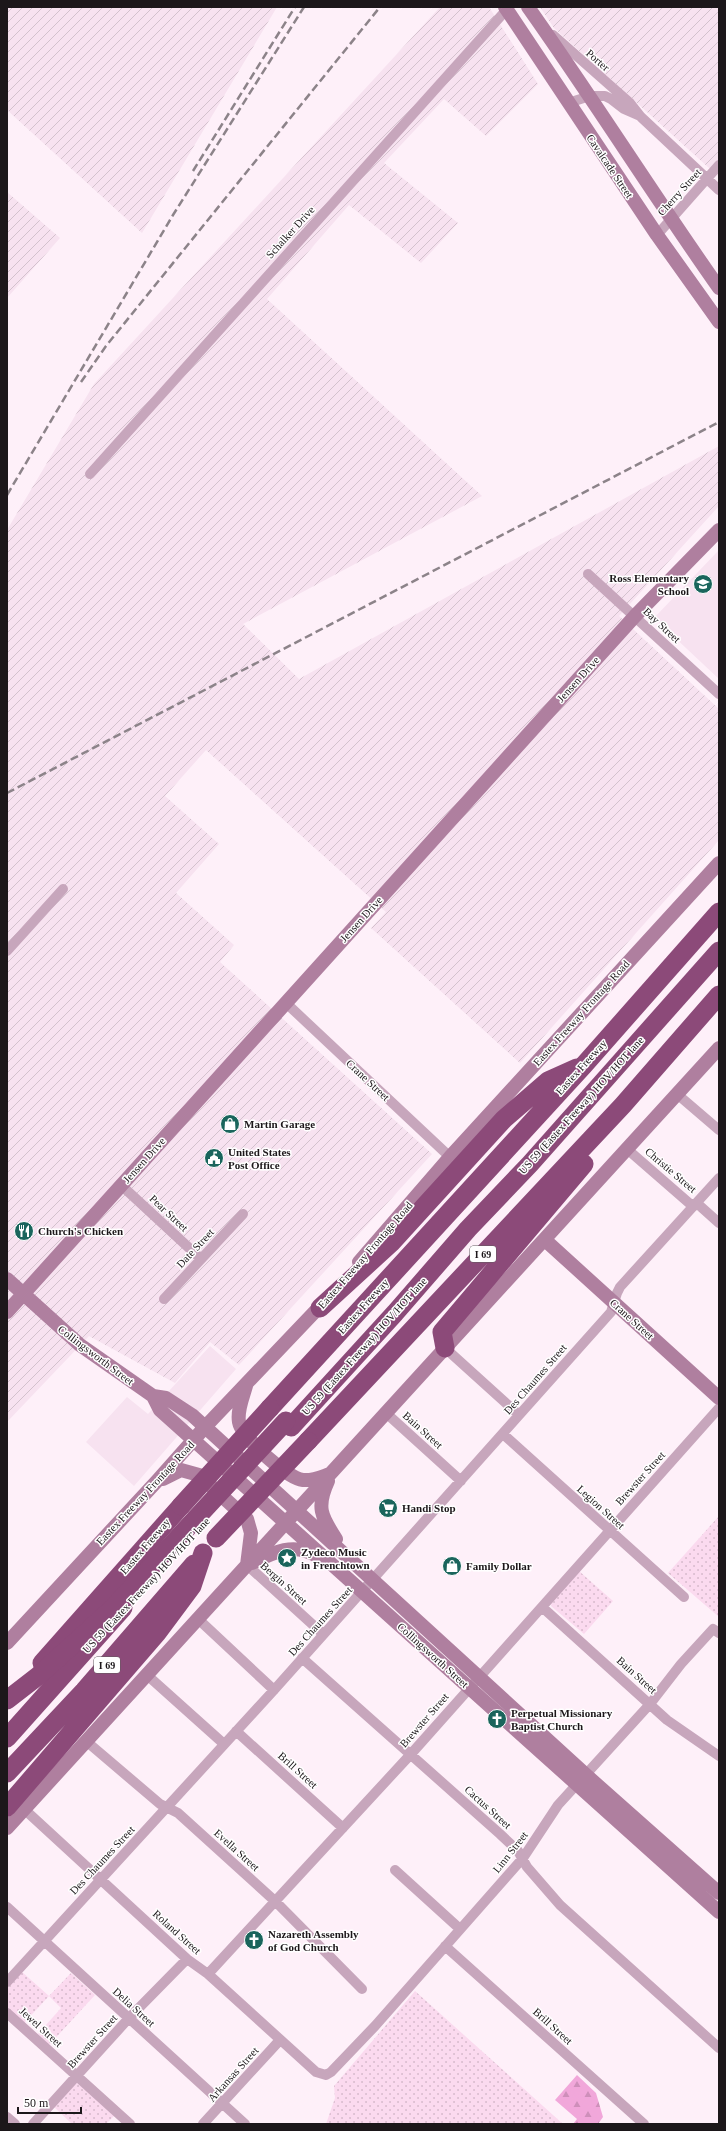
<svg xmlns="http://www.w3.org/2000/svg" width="726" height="2131" viewBox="0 0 726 2131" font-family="Georgia,serif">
	<defs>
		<pattern id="industrial-furrows" width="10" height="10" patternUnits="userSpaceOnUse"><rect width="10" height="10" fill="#f7e2f0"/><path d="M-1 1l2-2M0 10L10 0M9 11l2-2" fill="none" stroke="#d3c1cd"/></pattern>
		<pattern id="grass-dots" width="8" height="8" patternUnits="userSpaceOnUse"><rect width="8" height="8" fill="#fbdaef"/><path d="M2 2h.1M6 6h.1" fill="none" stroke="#d7bacc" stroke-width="1.8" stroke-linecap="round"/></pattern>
		<pattern id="forest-firs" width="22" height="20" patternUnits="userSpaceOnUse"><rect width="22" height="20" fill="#f1a7da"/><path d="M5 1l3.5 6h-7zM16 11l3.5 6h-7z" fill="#ce8fba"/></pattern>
	</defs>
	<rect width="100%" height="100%" fill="#fef0f9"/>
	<path fill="#f7e2f0" d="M719,550V679L654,618Z
		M210,1346L236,1369L134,1486L86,1442L127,1397L148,1414Z"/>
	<path fill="url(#industrial-furrows)" d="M7,7H277L142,233L7,110Z
		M440,7H489L538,84L486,136L444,99L384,163L458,223L421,263L349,205L267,299L482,496L243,624L299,679L719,446V506L619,616L719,709V840L520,1063L371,928L386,912L206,750L165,796L219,844L176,893L234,945L220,962L432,1154L239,1365L210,1342L175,1383L89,1336L7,1422V530L94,384Z
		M540,7H719V177L554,28Z
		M7,192L60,238L7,298Z"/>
	<path fill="url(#grass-dots)" d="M719,1516V1617L668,1573Z
		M579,1571L613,1601L584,1634L551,1606L552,1600Z
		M21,1971L49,1996L71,1973L95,1995L49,2045L38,2034L61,2008L49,1996L24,2023L7,2007V1987Z
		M415,1991L563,2124H326L335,2098L334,2086Z
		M76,2082L115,2115L106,2124H72L53,2106Z"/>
	<path fill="url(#forest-firs)" d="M577,2075L596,2093L603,2117L598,2124H573L577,2119L555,2100Z"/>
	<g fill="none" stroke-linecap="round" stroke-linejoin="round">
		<path stroke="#c7a6bc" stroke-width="10" d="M553,35L630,103L641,117L719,190
			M568,103L590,96H605L611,99L624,109L640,116
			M657,235L719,165
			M90,474L509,7
			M588,574L719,694
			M7,951L63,889
			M286,1003L450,1157
			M677,1094L719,1130
			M627,1149L689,1203L700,1206L719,1223
			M121,1185L201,1259
			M164,1299L243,1214
			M445,1348L519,1415
			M386,1413L461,1481
			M503,1434L684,1597
			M247,1565L323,1634
			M542,1607L667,1720L719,1756
			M197,1618L274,1690
			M302,1658L500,1834L518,1851L527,1867L560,1905L719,2048
			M147,1675L224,1744
			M236,1731L343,1828
			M86,1741L160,1804L178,1813L276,1902L362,1989
			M24,1809L187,1959L208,1974L316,2072L326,2075L331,2072L375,2026L523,1858L558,1805L650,1704L681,1664L713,1629L719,1633
			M395,1870L460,1929
			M7,1907L245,2124
			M445,1946L644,2124
			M208,1974L411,1754L719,1408
			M7,1982L274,1690L611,1312L617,1293L620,1287L719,1178
			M7,2013L130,2124
			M7,2117L15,2124
			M33,2124L129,2018L187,1959
			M203,2124L280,2040"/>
		<path stroke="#af7f9f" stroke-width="14" d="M505,7L657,235L719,322
			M528,7C594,100 654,196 719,288
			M545,1240L719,1398
			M359,1262L450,1157L719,863
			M7,1279L80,1345L153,1396L166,1398L192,1415L586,1775L719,1893
			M7,1312L635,616L719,530
			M246,1386C243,1397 237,1410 239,1422C242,1438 287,1478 303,1480C313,1481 321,1477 330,1474
			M153,1396L160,1410L719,1912
			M163,1479L181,1470L199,1475L247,1519L251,1533L247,1565
			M328,1481C316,1507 321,1516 336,1539
			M252,1563C274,1552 294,1542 317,1556
			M7,1643L157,1481L205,1427L326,1300
			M7,1828L719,1048"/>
		<path stroke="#8c4a79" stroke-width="19" d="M320,1308L391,1243L504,1119L548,1081L577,1068
			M445,1348L442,1332L584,1164
			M270,1408L584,1065L719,912
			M291,1427L395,1313L468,1229L530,1164L719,951
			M308,1441L623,1105L719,995
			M42,1663L181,1506
			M7,1738L123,1608
			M7,1773L84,1691L194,1564
			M7,1807L157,1633L192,1586L203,1553"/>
		<path stroke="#8c8389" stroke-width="2.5" stroke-dasharray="8 4" stroke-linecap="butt" d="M193,171L295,7
			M81,382L106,346L380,7
			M7,495L173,215L304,7
			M7,793L719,422"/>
		<path stroke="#8c4a79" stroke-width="19" d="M181,1506L270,1408
			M216,1538L308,1441
			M7,1700L38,1676L113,1608L286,1421"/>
	</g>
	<defs>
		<symbol id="school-disc" viewBox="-11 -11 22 22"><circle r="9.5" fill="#1a655c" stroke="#fff"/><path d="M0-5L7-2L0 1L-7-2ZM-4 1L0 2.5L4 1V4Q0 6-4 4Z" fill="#fff"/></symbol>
		<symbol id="shop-disc" viewBox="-11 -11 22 22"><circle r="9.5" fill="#1a655c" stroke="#fff"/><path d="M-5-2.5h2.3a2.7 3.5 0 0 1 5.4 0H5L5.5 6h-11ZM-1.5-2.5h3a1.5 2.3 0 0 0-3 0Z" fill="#fff"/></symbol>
		<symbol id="civic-disc" viewBox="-11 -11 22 22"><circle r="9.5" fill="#1a655c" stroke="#fff"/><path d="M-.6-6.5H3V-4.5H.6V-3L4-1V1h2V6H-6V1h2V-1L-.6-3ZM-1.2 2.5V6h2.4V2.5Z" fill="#fff"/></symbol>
		<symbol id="restaurant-disc" viewBox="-11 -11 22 22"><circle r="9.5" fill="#1a655c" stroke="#fff"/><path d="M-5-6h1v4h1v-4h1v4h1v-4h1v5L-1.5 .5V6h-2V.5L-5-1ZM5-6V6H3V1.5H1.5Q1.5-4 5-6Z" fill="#fff"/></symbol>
		<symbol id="supermarket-disc" viewBox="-11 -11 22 22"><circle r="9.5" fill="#1a655c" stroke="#fff"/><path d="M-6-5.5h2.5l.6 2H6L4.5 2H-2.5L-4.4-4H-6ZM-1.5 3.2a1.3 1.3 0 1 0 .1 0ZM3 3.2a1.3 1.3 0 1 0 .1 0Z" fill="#fff"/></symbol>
		<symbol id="sight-disc" viewBox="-11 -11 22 22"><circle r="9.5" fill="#1a655c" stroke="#fff"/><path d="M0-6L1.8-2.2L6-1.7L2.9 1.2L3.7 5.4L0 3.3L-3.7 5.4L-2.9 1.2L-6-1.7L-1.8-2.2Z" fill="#fff"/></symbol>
		<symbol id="church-disc" viewBox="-11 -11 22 22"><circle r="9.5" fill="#1a655c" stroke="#fff"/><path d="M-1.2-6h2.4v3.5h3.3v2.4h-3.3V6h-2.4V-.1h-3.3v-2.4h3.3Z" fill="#fff"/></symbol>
	</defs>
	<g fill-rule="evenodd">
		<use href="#school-disc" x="692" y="573" width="22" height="22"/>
		<use href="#shop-disc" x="219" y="1113" width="22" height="22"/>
		<use href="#civic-disc" x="203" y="1147" width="22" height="22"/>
		<use href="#restaurant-disc" x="13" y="1220" width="22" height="22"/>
		<use href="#supermarket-disc" x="377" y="1497" width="22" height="22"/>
		<use href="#sight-disc" x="276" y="1547" width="22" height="22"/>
		<use href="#shop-disc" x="441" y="1555" width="22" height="22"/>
		<use href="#church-disc" x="486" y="1708" width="22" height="22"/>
		<use href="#church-disc" x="243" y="1929" width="22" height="22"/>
	</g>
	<g text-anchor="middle" stroke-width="3" stroke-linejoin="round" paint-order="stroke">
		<g fill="#fff" stroke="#605d5f" stroke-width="1">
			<rect x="470" y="1246" width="26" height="16" rx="3"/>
			<rect x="94" y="1657" width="26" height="16" rx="3"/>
		</g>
		<g font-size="10" font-weight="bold" fill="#1c171a">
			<text x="483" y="1258">I 69</text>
			<text x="107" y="1669">I 69</text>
		</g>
		<g font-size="11" fill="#1c171a" stroke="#fff">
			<text transform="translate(598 60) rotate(41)" y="4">Porter</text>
			<text transform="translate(610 166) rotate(56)" y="4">Cavalcade Street</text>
			<text transform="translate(679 192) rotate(-48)" y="4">Cherry Street</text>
			<text transform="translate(290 232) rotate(-48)" y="4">Schalker Drive</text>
			<text transform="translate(662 625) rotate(43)" y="4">Bay Street</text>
			<text transform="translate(578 679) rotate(-48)" y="4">Jensen Drive</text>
			<text transform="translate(361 919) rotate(-48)" y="4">Jensen Drive</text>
			<text transform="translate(581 1013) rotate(-48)" y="4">Eastex Freeway Frontage Road</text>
			<text transform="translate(581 1067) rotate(-48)" y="4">Eastex Freeway</text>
			<text transform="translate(368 1080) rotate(43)" y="4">Crane Street</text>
			<text transform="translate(581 1105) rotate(-48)" y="4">US 59 (Eastex Freeway) HOV/HOT lane</text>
			<text transform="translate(144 1160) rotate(-48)" y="4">Jensen Drive</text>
			<text transform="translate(671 1170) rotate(40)" y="4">Christie Street</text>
			<text transform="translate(169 1213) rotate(43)" y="4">Pear Street</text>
			<text transform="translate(195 1248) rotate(-47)" y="4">Date Street</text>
			<text transform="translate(365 1255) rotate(-49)" y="4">Eastex Freeway Frontage Road</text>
			<text transform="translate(363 1306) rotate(-48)" y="4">Eastex Freeway</text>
			<text transform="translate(632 1319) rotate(42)" y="4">Crane Street</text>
			<text transform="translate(364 1346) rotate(-48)" y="4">US 59 (Eastex Freeway) HOV/HOT lane</text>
			<text transform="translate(96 1355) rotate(37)" y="4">Collingsworth Street</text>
			<text transform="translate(535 1379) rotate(-49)" y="4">Des Chaumes Street</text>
			<text transform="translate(423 1430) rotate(42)" y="4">Bain Street</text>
			<text transform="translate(640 1478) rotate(-48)" y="4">Brewster Street</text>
			<text transform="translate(145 1493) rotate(-47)" y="4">Eastex Freeway Frontage Road</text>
			<text transform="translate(601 1507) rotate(42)" y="4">Legion Street</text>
			<text transform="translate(145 1546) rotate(-49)" y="4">Eastex Freeway</text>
			<text transform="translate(284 1583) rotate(42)" y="4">Bergin Street</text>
			<text transform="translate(146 1585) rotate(-47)" y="4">US 59 (Eastex Freeway) HOV/HOT lane</text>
			<text transform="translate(320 1621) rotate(-48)" y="4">Des Chaumes Street</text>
			<text transform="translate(433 1655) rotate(42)" y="4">Collingsworth Street</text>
			<text transform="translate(637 1675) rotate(42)" y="4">Bain Street</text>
			<text transform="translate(424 1720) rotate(-49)" y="4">Brewster Street</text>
			<text transform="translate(298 1770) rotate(42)" y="4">Brill Street</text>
			<text transform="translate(488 1807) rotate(42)" y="4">Cactus Street</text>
			<text transform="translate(237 1850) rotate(42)" y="4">Evella Street</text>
			<text transform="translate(510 1852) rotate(-52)" y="4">Linn Street</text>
			<text transform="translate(102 1860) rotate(-47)" y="4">Des Chaumes Street</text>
			<text transform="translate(177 1932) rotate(42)" y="4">Roland Street</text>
			<text transform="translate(134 2007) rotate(42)" y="4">Delia Street</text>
			<text transform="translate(553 2026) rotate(42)" y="4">Brill Street</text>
			<text transform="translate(41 2027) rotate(42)" y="4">Jewel Street</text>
			<text transform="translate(92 2041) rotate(-48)" y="4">Brewster Street</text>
			<text transform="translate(233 2074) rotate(-48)" y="4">Arkansas Street</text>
		</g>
		<g font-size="11" font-weight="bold" fill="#1c171a" stroke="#fff" text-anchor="start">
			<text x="689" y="582" text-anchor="end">Ross Elementary<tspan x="689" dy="13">School</tspan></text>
			<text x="244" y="1128">Martin Garage</text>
			<text x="228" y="1156">United States<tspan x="228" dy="13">Post Office</tspan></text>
			<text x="38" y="1235">Church's Chicken</text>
			<text x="402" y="1512">Handi Stop</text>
			<text x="301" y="1556">Zydeco Music<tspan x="301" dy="13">in Frenchtown</tspan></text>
			<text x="466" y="1570">Family Dollar</text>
			<text x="511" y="1717">Perpetual Missionary<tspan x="511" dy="13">Baptist Church</tspan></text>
			<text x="268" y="1938">Nazareth Assembly<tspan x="268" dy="13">of God Church</tspan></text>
		</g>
	</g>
	<rect width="726" height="2131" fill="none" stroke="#1c171a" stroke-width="16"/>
	<path d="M18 2107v6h63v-6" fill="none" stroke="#1c171a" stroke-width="2"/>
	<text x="24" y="2107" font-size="12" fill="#1c171a" stroke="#ffffff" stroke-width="3" paint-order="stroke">50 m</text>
</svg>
